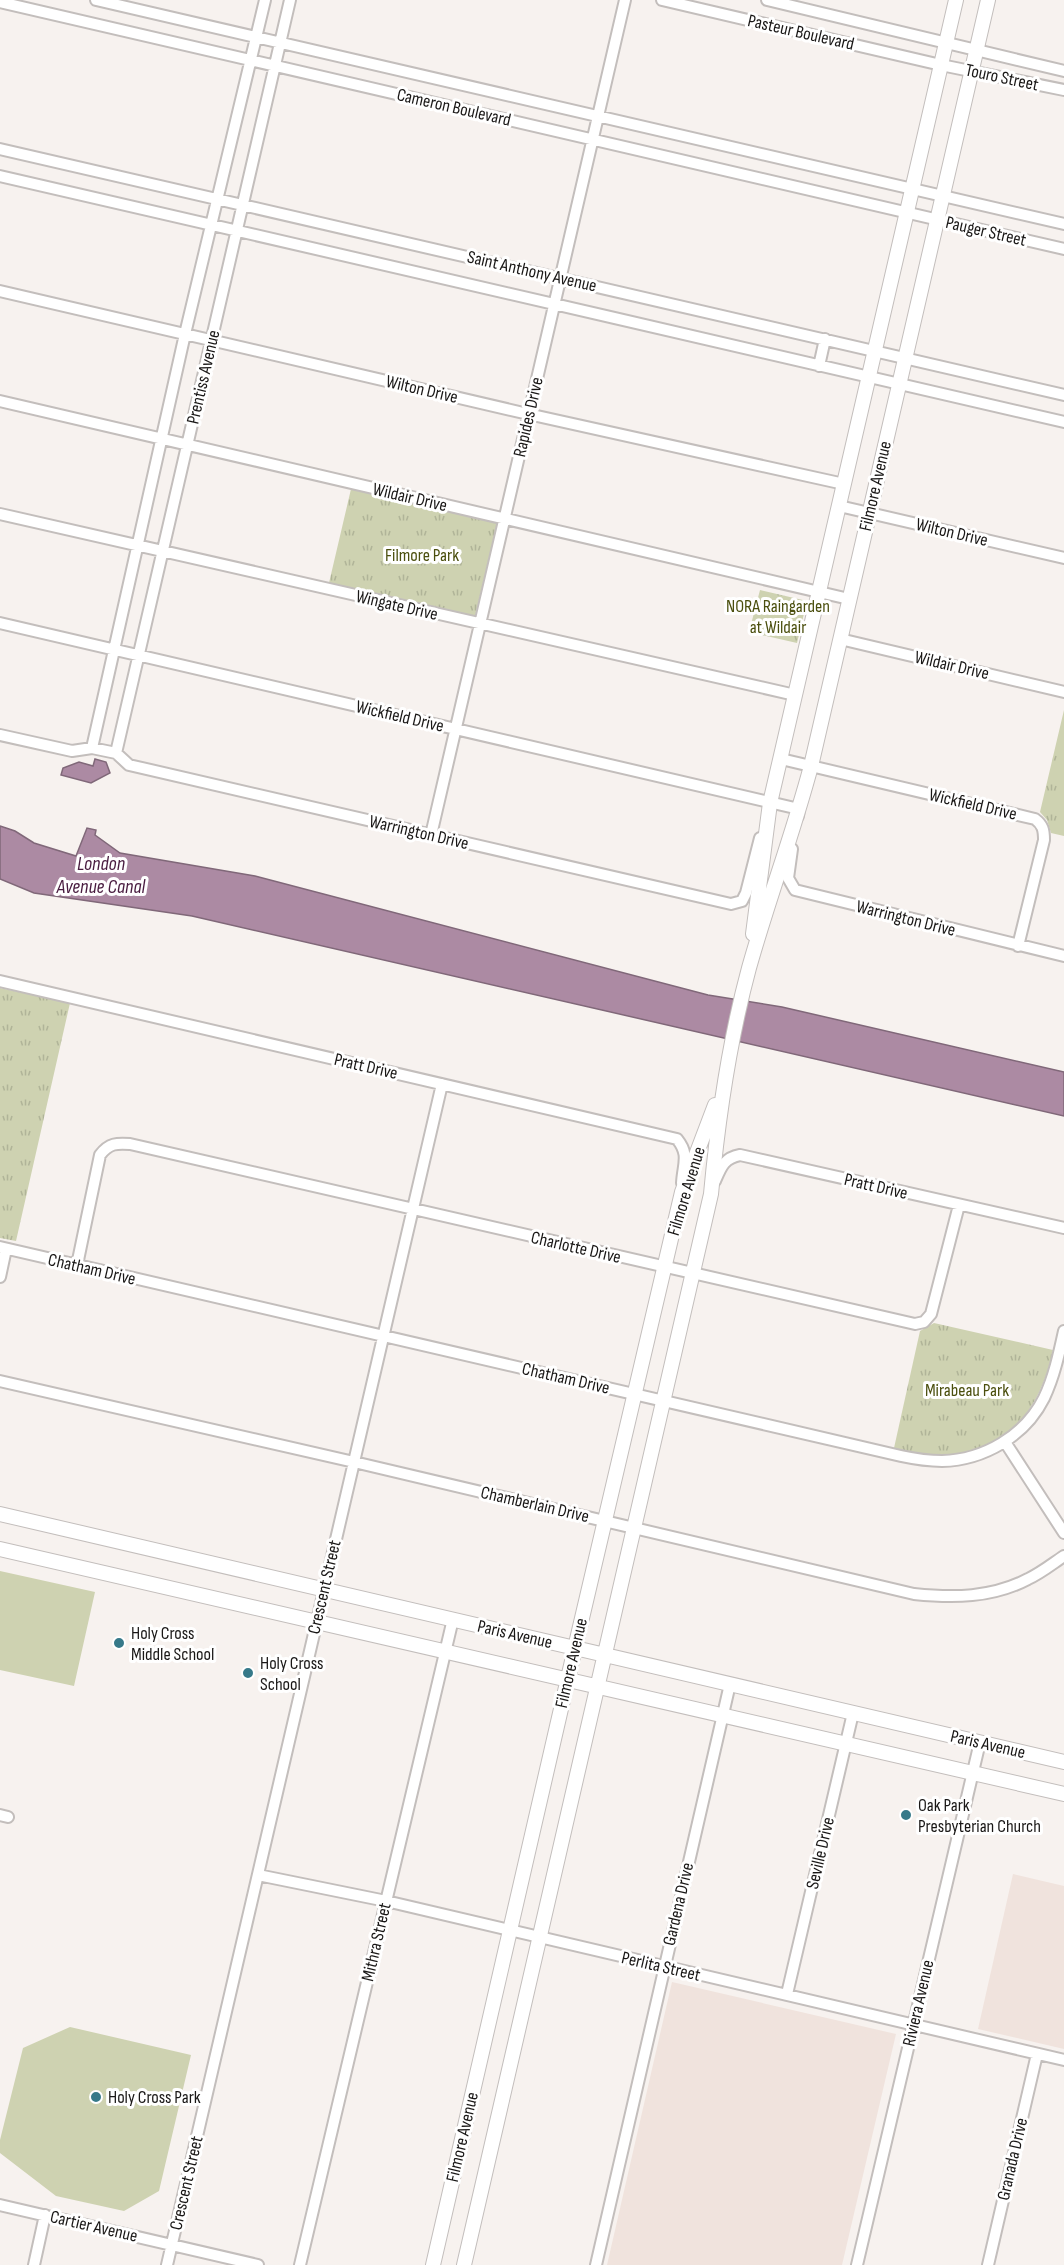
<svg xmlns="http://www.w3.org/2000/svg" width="1064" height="2265" viewBox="0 0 1064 2265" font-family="'Sofia Sans Condensed',sans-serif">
	<defs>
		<pattern id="grass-tufts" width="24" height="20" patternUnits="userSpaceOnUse" patternTransform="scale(1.5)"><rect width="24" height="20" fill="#ced2b1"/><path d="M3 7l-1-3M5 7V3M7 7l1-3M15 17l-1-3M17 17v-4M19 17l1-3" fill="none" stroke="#b0b498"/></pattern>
	</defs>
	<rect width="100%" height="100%" fill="#f7f2ef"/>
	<path fill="#f0e3dd" d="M1013,1874L1064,1886V2049L978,2029Z
		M672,1982L896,2034L842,2265H607Z"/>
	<path fill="url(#grass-tufts)" d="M351,489L497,523L475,617L329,583Z
		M760,590L807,601L797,643L749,632Z
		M1064,710V836L1051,833L1047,820L1040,812Z
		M0,988L70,1003L16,1241L0,1238Z
		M934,1323L1053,1350C1041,1409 1006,1455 941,1455C925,1456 910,1452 894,1448L920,1331Z"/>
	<path fill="#ced2b1" d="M0,1571L95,1592L74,1686L0,1670Z
		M70,2027L191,2055L159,2191L124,2211L56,2196L0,2153V2140L23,2048Z"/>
	<path fill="#ac8aa3" stroke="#806879" stroke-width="1.5" d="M95,759L106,762L110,773L91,783L61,775L63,768L79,762L93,766Z
		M0,826L15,831L34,843L76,856L87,828L96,830L95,835L120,853L255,876L708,995L782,1007L1064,1072V1116L192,916L34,893L0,879Z"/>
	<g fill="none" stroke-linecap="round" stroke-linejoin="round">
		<defs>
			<path id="minor" d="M96,0L1064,224
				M662,0L941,65L1064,90
				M767,0L1064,71
				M0,2L1064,249
				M0,149L1064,395
				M0,176C355,255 709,342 1064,422
				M0,291L528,414L844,484
				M819,366L825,339
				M0,401L849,599
				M839,506L1064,558
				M0,514L795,695
				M0,623L799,809L798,816
				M840,639L1064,692
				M0,735L72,751L92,748L116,753L129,765L731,904L742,901L746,893L760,838
				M92,748L185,334L265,0
				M116,753L290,0
				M781,759L1035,819C1043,825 1044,830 1044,840L1018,946
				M431,835L625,0
				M792,849L788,878L795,890L1064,956
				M0,981L677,1139C690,1155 683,1164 682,1183
				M715,1181C721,1167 724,1158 740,1155L1064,1228
				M0,1247L901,1456C915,1459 928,1461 942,1461C984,1460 1025,1436 1044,1398C1054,1377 1059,1354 1064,1331
				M77,1265L100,1155C109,1143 117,1143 130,1144L915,1324L924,1322L931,1314L959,1205
				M0,1277L6,1249
				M0,1381L354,1462L914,1594C953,1598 992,1598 1028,1579C1041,1573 1052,1564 1064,1556
				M1005,1442L1064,1533
				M0,1815L8,1817
				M258,1875L386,1901L1064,2060
				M787,1994L853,1713
				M0,2205L258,2265
				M34,2265L45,2215
				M167,2265L442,1084
				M300,2265L453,1619
				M596,2265L730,1684
				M857,2265L980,1742
				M988,2265L1037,2054"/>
			<path id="tertiary" d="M753,934L770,803L956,0
				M0,1514L1064,1762
				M0,1549L1064,1794
				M433,2265L575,1648L682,1192L715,1105
				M464,2265L711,1194C718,1118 729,1042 749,968C768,900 793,834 811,766L988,0"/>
		</defs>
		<use href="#minor" stroke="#c3bebc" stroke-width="14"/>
		<use href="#tertiary" stroke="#c3bebc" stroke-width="16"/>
		<use href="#minor" stroke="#fff" stroke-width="10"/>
		<use href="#tertiary" stroke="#fff" stroke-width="14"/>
	</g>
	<g fill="#367989" stroke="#fff" stroke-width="2">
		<circle cx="119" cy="1643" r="6"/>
		<circle cx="248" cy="1673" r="6"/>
		<circle cx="906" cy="1815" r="6"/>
		<circle cx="96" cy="2097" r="6"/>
	</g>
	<g text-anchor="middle" stroke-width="6" stroke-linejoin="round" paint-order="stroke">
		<g font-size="18" fill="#191716" stroke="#fff">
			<text transform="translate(801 32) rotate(13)" y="6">Pasteur Boulevard</text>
			<text transform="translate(1002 77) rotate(12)" y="6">Touro Street</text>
			<text transform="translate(454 107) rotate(13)" y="6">Cameron Boulevard</text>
			<text transform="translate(986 231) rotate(13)" y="6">Pauger Street</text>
			<text transform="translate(532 271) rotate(13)" y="6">Saint Anthony Avenue</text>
			<text transform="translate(203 377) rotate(-77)" y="6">Prentiss Avenue</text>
			<text transform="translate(422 389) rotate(13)" y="6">Wilton Drive</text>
			<text transform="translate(528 417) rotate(-77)" y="6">Rapides Drive</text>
			<text transform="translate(875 486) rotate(-77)" y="6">Filmore Avenue</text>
			<text transform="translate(410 497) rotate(13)" y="6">Wildair Drive</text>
			<text transform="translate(952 532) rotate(13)" y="6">Wilton Drive</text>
			<text transform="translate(397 605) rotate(13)" y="6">Wingate Drive</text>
			<text transform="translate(952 665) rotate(13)" y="6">Wildair Drive</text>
			<text transform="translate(400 716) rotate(13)" y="6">Wickfield Drive</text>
			<text transform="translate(973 804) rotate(13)" y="6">Wickfield Drive</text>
			<text transform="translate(419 832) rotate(13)" y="6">Warrington Drive</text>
			<text transform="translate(906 918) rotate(14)" y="6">Warrington Drive</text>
			<text transform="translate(366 1066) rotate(13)" y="6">Pratt Drive</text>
			<text transform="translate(876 1186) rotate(13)" y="6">Pratt Drive</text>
			<text transform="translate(686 1191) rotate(-73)" y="6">Filmore Avenue</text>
			<text transform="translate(576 1247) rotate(13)" y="6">Charlotte Drive</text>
			<text transform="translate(92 1269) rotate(13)" y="6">Chatham Drive</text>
			<text transform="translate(566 1378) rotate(13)" y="6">Chatham Drive</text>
			<text transform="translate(535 1504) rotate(13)" y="6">Chamberlain Drive</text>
			<text transform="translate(324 1587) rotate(-77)" y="6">Crescent Street</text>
			<text transform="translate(515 1634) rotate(13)" y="6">Paris Avenue</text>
			<text transform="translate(571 1663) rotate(-77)" y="6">Filmore Avenue</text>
			<text transform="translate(988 1744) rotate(13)" y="6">Paris Avenue</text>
			<text transform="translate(820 1853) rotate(-77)" y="6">Seville Drive</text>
			<text transform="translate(678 1904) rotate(-77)" y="6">Gardena Drive</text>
			<text transform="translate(376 1942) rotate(-77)" y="6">Mithra Street</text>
			<text transform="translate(661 1966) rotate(13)" y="6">Perlita Street</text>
			<text transform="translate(918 2003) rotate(-77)" y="6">Riviera Avenue</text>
			<text transform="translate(462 2137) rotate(-77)" y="6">Filmore Avenue</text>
			<text transform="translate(1012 2159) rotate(-77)" y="6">Granada Drive</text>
			<text transform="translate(186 2183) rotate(-77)" y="6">Crescent Street</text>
			<text transform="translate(94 2226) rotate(13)" y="6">Cartier Avenue</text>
		</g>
		<g font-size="18" fill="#4b4f0e" stroke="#fff">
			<text x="422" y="561">Filmore Park</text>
			<text x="778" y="612">NORA Raingarden<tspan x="778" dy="21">at Wildair</tspan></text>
			<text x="967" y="1396">Mirabeau Park</text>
		</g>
		<g font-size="18" fill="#191716" stroke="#fff" text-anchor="start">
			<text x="131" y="1639">Holy Cross<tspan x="131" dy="21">Middle School</tspan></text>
			<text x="260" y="1669">Holy Cross<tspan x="260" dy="21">School</tspan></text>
			<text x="918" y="1811">Oak Park<tspan x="918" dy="21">Presbyterian Church</tspan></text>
			<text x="108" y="2103">Holy Cross Park</text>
		</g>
		<g font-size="20" font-style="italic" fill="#481b3f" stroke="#fff">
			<text x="101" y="870">London<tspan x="101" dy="23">Avenue Canal</tspan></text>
		</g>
	</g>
</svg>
